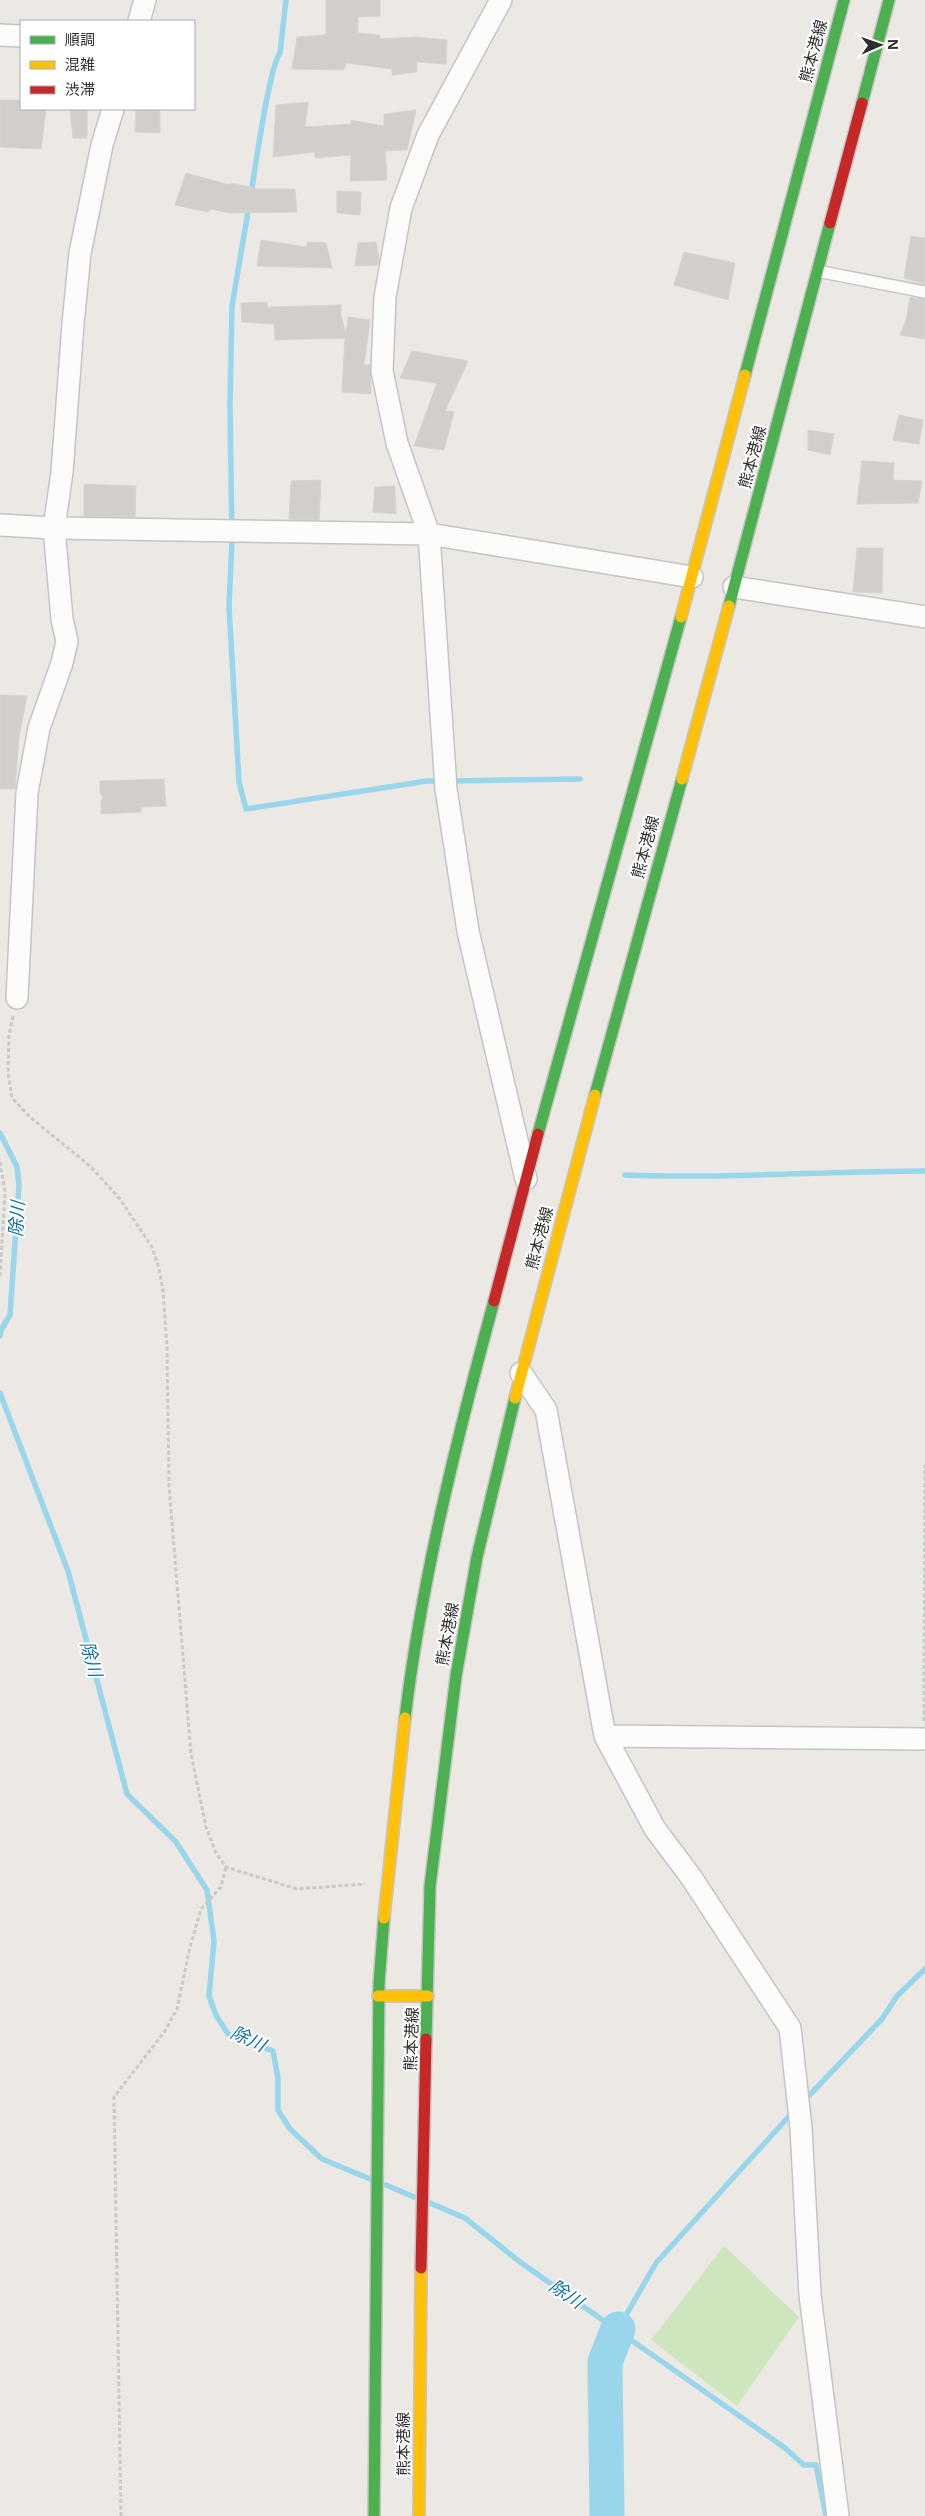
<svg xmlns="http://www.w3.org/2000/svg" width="925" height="2516" viewBox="0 0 925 2516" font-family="'Noto Sans','Noto Sans JP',sans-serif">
	<rect width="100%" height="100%" fill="#ece8e4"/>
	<path fill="#cee6be" d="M724,2246L799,2317L737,2406L651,2340Z"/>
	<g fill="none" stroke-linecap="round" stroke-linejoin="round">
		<path stroke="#99d6ec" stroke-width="5.5" d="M251,194C255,170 269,67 280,53L286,0
			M249,206L232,306L230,405L232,541L229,606L239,782L246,809L427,781H441
			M450,781L580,779
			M0,1133L17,1167L19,1185L10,1315L1,1330L0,1336
			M625,1175C725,1179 825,1171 925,1171
			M0,1393L68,1571L127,1794L176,1842L207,1890L214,1941L209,1996L216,2015L228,2034L273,2051L278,2078V2110L290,2129L322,2159L370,2179
			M803,2102L882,2019L897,1996L925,1969
			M386,2185L414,2197
			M430,2203L465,2218L520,2262L785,2448L804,2465H816L826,2516
			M618,2329L656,2263L793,2112"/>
		<path stroke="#99d6ec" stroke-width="35" d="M607,2516L605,2362L618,2329"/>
	</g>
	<path fill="#d1cecb" stroke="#d7d4d0" d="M326,0H380V16L358,17V33L380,35V39L416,37L447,40L446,64L417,62V72L392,75V69L346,63L344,70L292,69L297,37L326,35Z
		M0,100H21V109H46L41,149L0,147Z
		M308,102L305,127L351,124V120L384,126V114L416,110L407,150L385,151L387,180L350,181L351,155L315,158V152L273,157L276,105Z
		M70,109H87V138H73Z
		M136,109H160V133L135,132Z
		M186,173L230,185L231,183L258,189H295L297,212L231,213L210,209L208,212L175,205Z
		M337,191L361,192L360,215L337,213Z
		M911,236L925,238V284L904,278Z
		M261,240L307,247V242L326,243L332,268L257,266Z
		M376,242L379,258L378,265L355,266L358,243Z
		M684,252L735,263L728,300L674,285Z
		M910,297L925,299V339L900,335L906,320Z
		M267,302V307L341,305V315L346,334L348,317L370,320L364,365H370L371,394L342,392L345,338L275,340L274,324L242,322L241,303Z
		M412,351L468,361L445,411L454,412L444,450L414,446L437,383L400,378Z
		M899,415L923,420L919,444L893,440Z
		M808,430L834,434L830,455L808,450Z
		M862,461L894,463L893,480L922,481L918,503L857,504Z
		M321,480L319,520L289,519L291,481Z
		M84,484L136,486L135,517L84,516Z
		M395,486L396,514L373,512L375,487Z
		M857,548H883L882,593L853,592Z
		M0,695L27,696L19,737L15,789H0Z
		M164,779L166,806L141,807V812L101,814V801L103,798L100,792V781Z"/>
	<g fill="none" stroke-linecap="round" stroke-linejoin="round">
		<defs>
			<path id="lane" d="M817,271L925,292"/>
			<path id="street" d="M501,0L428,135L401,208L385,297L382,371L397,443L429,534L446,789L468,931L526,1179
				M139,21L145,0
				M0,35L21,36
				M0,525L54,528L429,534L692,577
				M734,587L925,617
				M17,998L27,793L39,728L62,663L67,641L62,619L54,528L62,472L73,324L80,253L102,145L113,109
				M521,1373L546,1410L605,1736L655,1829L691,1877L790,2028L801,2128L810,2295L838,2516
				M605,1736L925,1739"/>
			<path id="fast" d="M862,103L889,0
				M745,375L844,0
				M729,606L830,223
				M595,1095L682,779
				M538,1134L681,617
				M405,1718C422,1577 457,1438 494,1301
				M426,2039L430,1886L456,1676L477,1557L515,1398
				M374,2516L379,1983L384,1918"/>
			<path id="slow" d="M681,617L745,375
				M682,779L729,606
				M515,1398L595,1095
				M384,1918L405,1718
				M378,1996H428
				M419,2516L421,2268"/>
			<path id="jam" d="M830,223L862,103
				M494,1301L538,1134
				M421,2268L426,2039"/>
		</defs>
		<use href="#lane" stroke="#c5c4c5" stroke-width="14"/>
		<use href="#street" stroke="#c5c4c5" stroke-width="24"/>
		<use href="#fast" stroke="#c6c5c4" stroke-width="14"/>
		<use href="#slow" stroke="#c6c5c4" stroke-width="14"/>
		<use href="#jam" stroke="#c6c5c4" stroke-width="14"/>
		<path stroke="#c9c9c8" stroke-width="3" stroke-dasharray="4 2.5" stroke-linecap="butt" d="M13,1016L9,1035L8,1073L12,1098L30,1117L90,1166L120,1199L152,1247L159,1268L163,1291L167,1347L169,1486L191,1754L206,1827L216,1853L226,1867L297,1889L365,1884
			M0,1162L5,1192L0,1276
			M924,1721L925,1465
			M121,2516L114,2097L165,2031L177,2009L190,1947L201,1909L221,1887L226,1867"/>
		<use href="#lane" stroke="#fcfcfb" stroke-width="11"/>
		<use href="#street" stroke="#fcfcfb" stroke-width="21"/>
		<use href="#fast" stroke="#4caf50" stroke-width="11"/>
		<use href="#slow" stroke="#ffc107" stroke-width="11"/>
		<use href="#jam" stroke="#c62828" stroke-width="11"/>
	</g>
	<g text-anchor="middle" stroke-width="4" stroke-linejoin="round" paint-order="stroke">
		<g font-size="16" fill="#2e2e2e" stroke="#fff">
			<text transform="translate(813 51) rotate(-75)" y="6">熊本港線</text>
			<text transform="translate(752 457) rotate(-75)" y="6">熊本港線</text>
			<text transform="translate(645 847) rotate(-75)" y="6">熊本港線</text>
			<text transform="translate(539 1238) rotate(-75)" y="6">熊本港線</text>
			<text transform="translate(447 1634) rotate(-80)" y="6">熊本港線</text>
			<text transform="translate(411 2039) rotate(-88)" y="6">熊本港線</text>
			<text transform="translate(403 2444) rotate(-90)" y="6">熊本港線</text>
		</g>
		<g font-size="18" font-style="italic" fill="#0d6fa3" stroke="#fff">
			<text transform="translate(17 1219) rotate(-86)" y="6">除川</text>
			<text transform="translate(91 1659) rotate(75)" y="6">除川</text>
			<text transform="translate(248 2039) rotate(25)" y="6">除川</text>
			<text transform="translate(566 2294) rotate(34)" y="6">除川</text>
		</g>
	</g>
	<rect x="20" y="20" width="175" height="90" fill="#ffffff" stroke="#ababab"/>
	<rect x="30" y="36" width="25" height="8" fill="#4caf50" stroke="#ababab"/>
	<text x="65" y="45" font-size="15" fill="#2e2e2e">順調</text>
	<rect x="30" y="61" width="25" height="8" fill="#ffc107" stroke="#ababab"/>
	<text x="65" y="70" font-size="15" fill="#2e2e2e">混雑</text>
	<rect x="30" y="86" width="25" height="8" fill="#c62828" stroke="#ababab"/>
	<text x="65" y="95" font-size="15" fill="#2e2e2e">渋滞</text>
	<g transform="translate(880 45) rotate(88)" stroke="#ffffff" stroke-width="4" paint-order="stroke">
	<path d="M0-4L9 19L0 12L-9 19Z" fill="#2e2e2e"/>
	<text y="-8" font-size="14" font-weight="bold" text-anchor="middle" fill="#2e2e2e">N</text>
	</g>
</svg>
